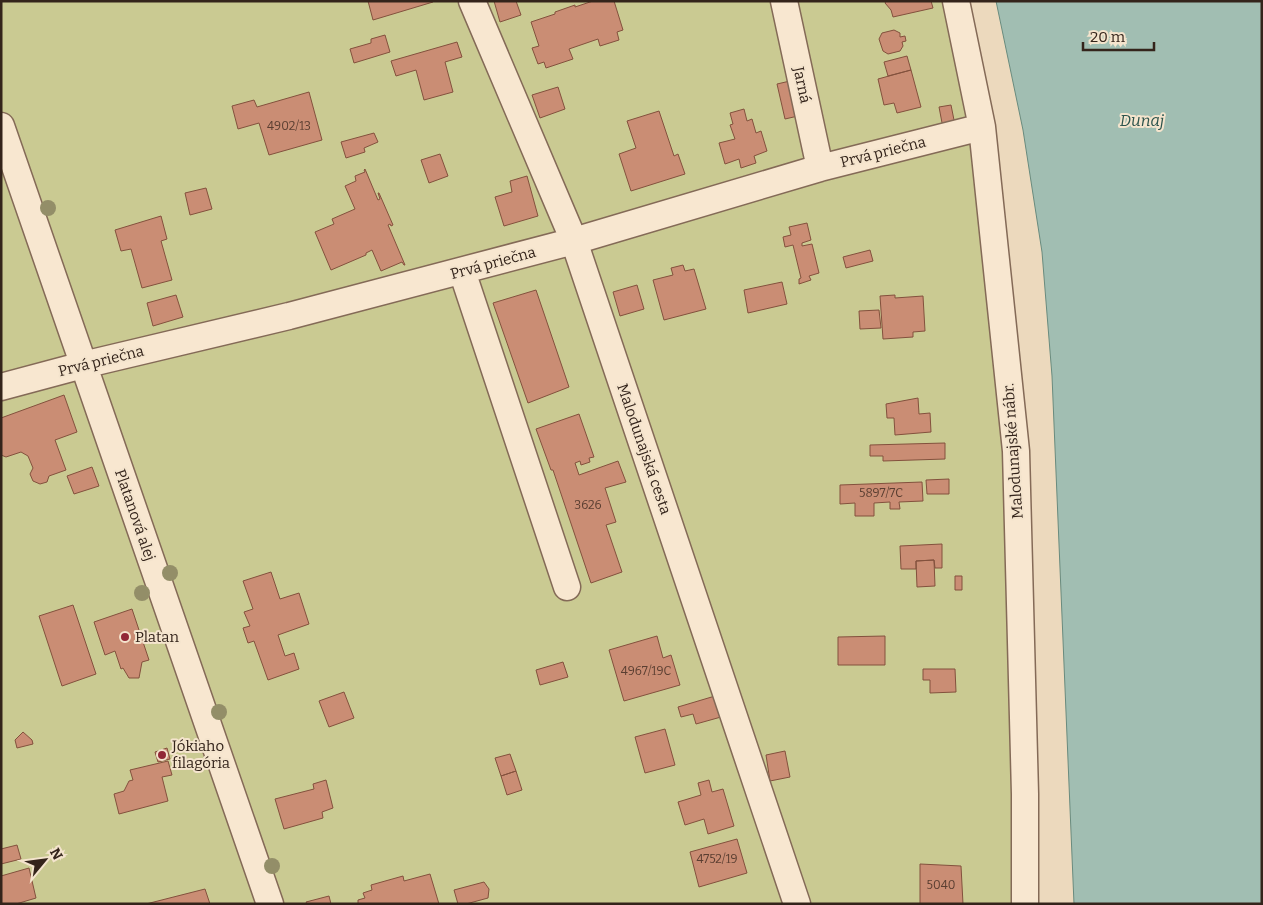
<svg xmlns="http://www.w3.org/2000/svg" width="1263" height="905" viewBox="0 0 1263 905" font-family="Bitter,serif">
	<rect width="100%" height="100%" fill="#ecd9bd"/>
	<path fill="#caca92" d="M1,1H947L974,130L1004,384L1016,904H1Z"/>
	<path fill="#a1beb2" stroke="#698b7e" d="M996,1H1262V904H1074L1052,376L1042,252L1023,130Z"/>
	<path fill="#ca8d74" stroke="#83513d" d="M368,1H433V2L373,20Z
		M494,1H516L521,15L500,22Z
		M593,1H614L623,30L617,32L619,40L600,46L598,39L569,49L573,59L546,68L544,62L538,64L532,48L539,46L531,22L555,14V12L575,5V7Z
		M886,1H931L933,8L893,17L891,10L885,3Z
		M894,30L900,33V37L905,36L906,41L902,42L903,46L900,51L888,54L883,51L879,39L882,33Z
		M385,35L390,52L354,63L350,49L371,43V39Z
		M457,42L462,57L445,62L453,92L424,100L416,70L396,76L391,61Z
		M907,56L911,70L888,76L884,62Z
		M911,70L921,107L897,113L894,103L884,105L878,79Z
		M790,81L798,116L785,119L777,84Z
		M558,87L565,109L540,118L532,95Z
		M309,92L322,140L269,155L259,123L238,129L232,106L254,100L257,107Z
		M951,105L955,125L943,128L939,107Z
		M744,109L747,121L752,119L756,133L761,131L767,151L754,156L756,163L741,168L739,159L725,164L719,143L735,139L730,125L733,124L730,113Z
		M659,111L674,156L678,154L685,174L631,191L619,154L636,148L627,121Z
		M374,133L378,142L364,148L365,152L346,158L341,142Z
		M440,154L448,176L429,183L421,160Z
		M365,169L378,200L380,199L378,193H379L393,225L391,226L390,224L388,225L405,265H404L402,262L381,271L372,250L366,253V255L331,270L315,232L334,224L332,219L355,209L345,186L356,181L355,176L365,172L364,170Z
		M527,176L538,216L504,226L495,197L512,192L510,181Z
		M206,188L212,209L190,215L185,193Z
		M161,216L167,239L161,241L172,280L142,288L131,249L121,251L115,230Z
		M807,223L811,240L802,243V246L812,244L819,273L809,276L811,280L799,284V279L801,278L793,245L785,247L783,237L791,235L789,227Z
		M870,250L873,261L846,268L843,257Z
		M683,265L685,271L694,269L706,309L664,320L653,280L673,275L671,268Z
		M782,282L787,304L748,313L744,290Z
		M637,285L644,309L620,316L613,292Z
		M536,290L569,387L528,403L493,303Z
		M176,295L183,317L153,326L147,303Z
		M895,295V298L923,296L925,331L913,332V337L883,339L880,296Z
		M879,310L881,328L860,329L859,311Z
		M64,395L77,432L55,440L66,470L49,476L47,482L40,484L33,481L30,474L33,468L28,456L21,452L6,457L1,455V418Z
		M918,398L919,414L930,413L931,432L895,435L894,418H887L886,404Z
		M579,414L594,457L589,458L590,462L581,465L580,461L575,463L579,475L618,461L626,482L605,488L616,522L606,525L622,572L591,583L553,470H551L536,429Z
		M945,443V459L883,461V456H870V445Z
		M92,467L99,486L74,494L67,476Z
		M949,479V494H927L926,480Z
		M922,482L923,501L899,502L900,509H890V502L874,503V516H855V503L840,504V485Z
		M942,544V568H935L934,560L916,561V569H901L900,546Z
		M934,560L935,586L917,587L916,561Z
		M271,572L280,599L299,593L309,624L278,635L285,656L294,653L299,669L268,680L254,641L248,643L243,628L250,626L244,612L253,609L243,581Z
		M955,576H962V590H955Z
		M73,605L96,674L62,686L39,616Z
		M132,609L149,660L142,662L139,678H129L123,668L121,669L115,651L105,655L94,622Z
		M657,636L663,658L671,655L680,685L624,701L609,650Z
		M885,636V665H838V637Z
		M563,662L568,677L540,685L536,670Z
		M923,669H955L956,692L930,693V680H923Z
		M344,692L354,718L329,727L319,701Z
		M715,696L721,717L696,724L693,714L681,717L678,707Z
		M665,729L675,765L645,773L635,737Z
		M23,732L32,740L33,744L17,748L15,740Z
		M167,748L170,759L158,762L155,752Z
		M785,751L790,777L770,781L766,755Z
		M510,754L516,771L501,776L495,758Z
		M168,761L172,775L162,777L168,801L119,814L114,794L124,791L129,781L133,780L130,770Z
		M516,771L522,790L507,795L501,776Z
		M326,780L333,808L322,812L323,818L284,829L275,799L314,789L313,784Z
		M709,780L712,792L723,789L734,826L708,834L704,819L685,825L678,802L701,795L698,783Z
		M737,839L747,873L699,887L690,852Z
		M17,845L21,859L1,864V849Z
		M920,864L961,866L963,904H920Z
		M29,868L36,898L16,904H1V876Z
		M430,874L439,904H358V900L365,898L363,893L372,890L371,885L403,876L404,881Z
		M484,882L489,889L488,898L466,904H458L454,890Z
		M205,889L210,904H146Z
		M329,896L331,904H307L306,902Z"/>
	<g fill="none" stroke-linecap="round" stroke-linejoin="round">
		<defs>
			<path id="minor" d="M472,1L574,241L797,904
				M784,1L820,168
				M956,1L982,127L1016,451L1025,794V904
				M1,126L270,904
				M462,271L567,587
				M1,387L83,365L289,316L574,241L820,168L982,127"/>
		</defs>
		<use href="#minor" stroke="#846a57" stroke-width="29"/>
		<use href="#minor" stroke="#f8e7d0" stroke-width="26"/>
	</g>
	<g fill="#938e68">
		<circle cx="48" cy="208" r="8"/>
		<circle cx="170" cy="573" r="8"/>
		<circle cx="142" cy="593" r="8"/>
		<circle cx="219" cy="712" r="8"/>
		<circle cx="272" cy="866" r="8"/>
	</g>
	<g fill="#922836" stroke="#f4e4cd" stroke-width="2">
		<circle cx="125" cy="637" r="5"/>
		<circle cx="162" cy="755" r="5"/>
	</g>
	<g text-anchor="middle" stroke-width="4" stroke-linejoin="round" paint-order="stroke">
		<g font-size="12" fill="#5a3e31">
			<text x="289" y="130">4902/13</text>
			<text x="881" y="497">5897/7C</text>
			<text x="588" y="509">3626</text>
			<text x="646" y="675">4967/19C</text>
			<text x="717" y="863">4752/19</text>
			<text x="941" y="889">5040</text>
		</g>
		<g font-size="15" fill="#34241b" stroke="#f4e4cd">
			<text transform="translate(802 85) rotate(78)" y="5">Jarná</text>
			<text transform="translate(883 152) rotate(-14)" y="5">Prvá priečna</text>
			<text transform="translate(493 263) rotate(-15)" y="5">Prvá priečna</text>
			<text transform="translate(101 361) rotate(-14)" y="5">Prvá priečna</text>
			<text transform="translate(644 449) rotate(71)" y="5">Malodunajská cesta</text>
			<text transform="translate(1013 451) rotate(-94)" y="5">Malodunajské nábr.</text>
			<text transform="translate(135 515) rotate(71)" y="5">Platanová alej</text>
		</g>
		<g font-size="15" fill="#34241b" stroke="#f4e4cd" text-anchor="start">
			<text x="135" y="642">Platan</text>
			<text x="172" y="751">Jókiaho<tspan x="172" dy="17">filagória</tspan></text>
		</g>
		<g font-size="16" font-style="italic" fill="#2b534c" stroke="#f4e4cd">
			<text x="1142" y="126">Dunaj</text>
		</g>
	</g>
	<rect width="1263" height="905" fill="none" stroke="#34241b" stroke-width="5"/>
	<g transform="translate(45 860) rotate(61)" stroke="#f4e4cd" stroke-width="4" paint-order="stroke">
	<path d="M0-4L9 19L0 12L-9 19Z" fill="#34241b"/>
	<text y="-8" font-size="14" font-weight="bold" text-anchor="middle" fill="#34241b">N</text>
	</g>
	<path d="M1083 42v8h71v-8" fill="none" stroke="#34241b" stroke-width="2.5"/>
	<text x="1090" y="42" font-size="15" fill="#34241b" stroke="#f4e4cd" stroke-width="4" paint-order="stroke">20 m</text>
</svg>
